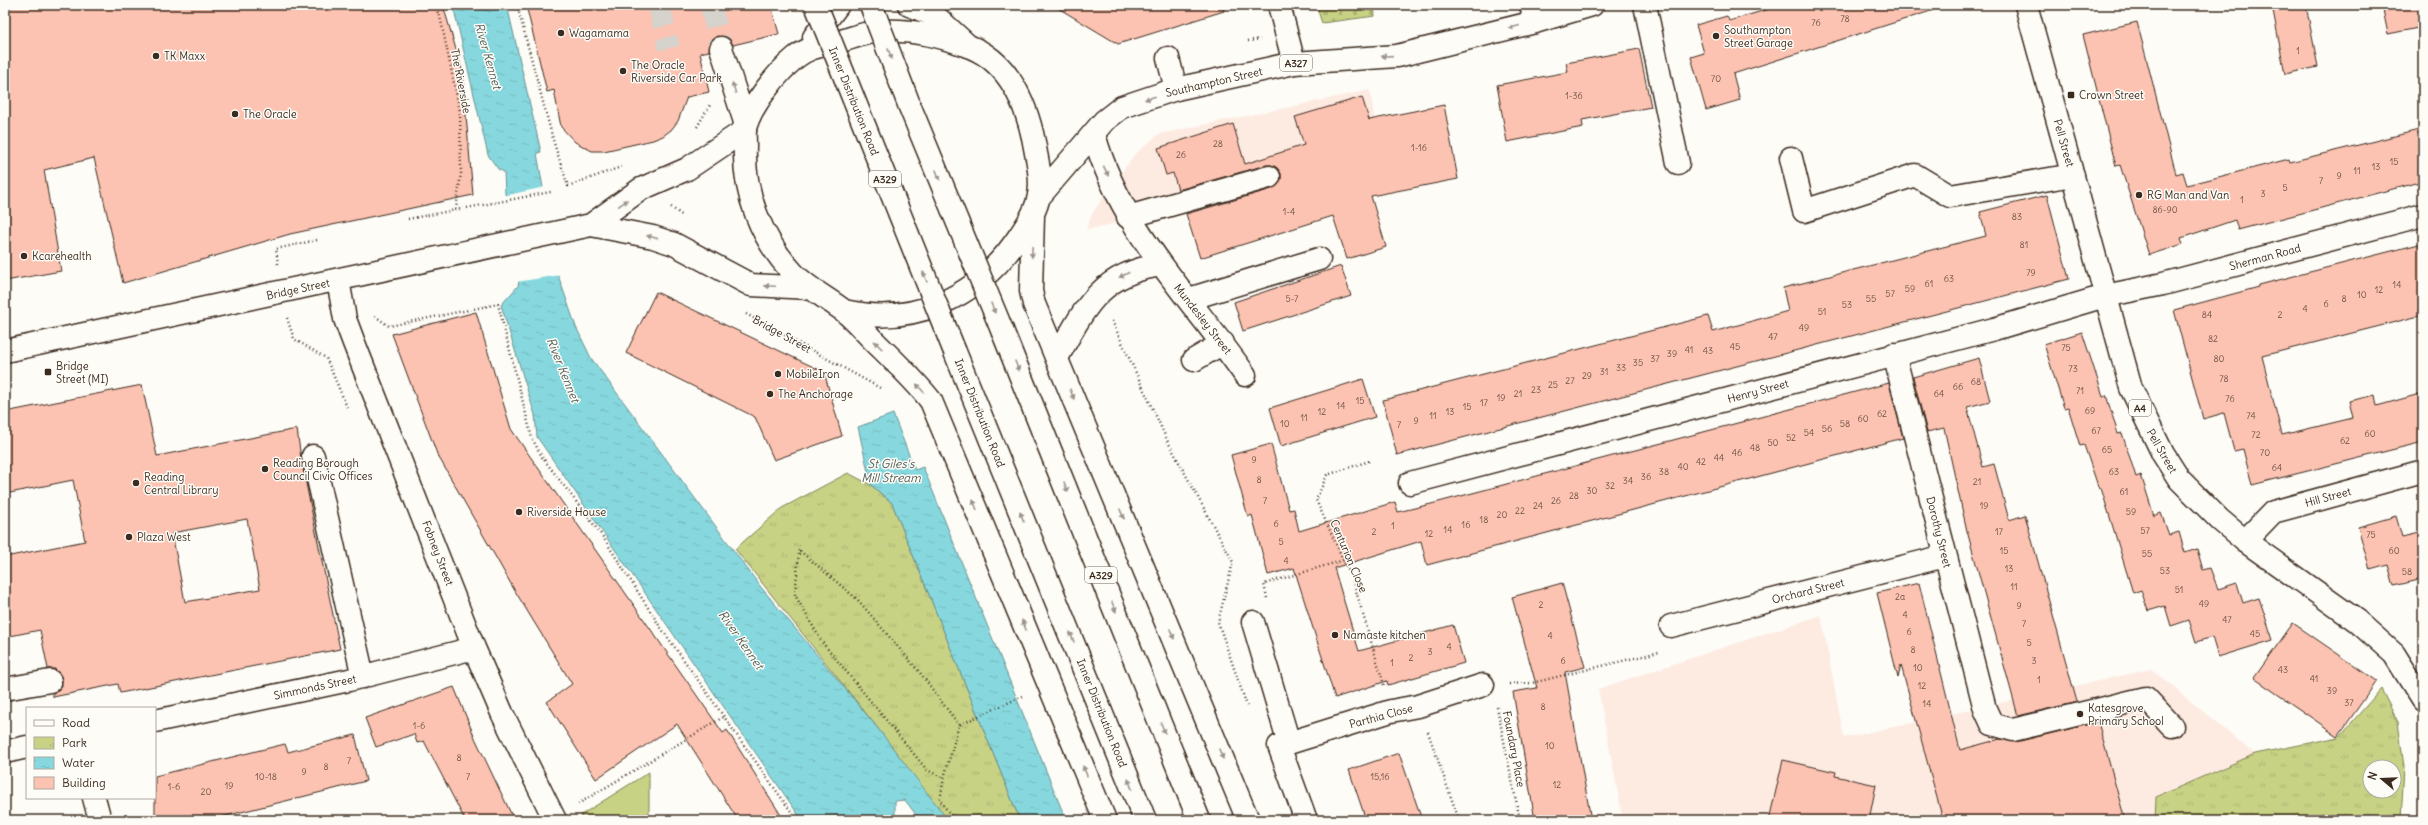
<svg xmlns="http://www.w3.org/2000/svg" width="2428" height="825" viewBox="0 0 2428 825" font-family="Delius,sans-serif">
	<defs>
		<pattern id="cemetery-stones" width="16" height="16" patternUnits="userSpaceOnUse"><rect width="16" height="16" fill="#c7d285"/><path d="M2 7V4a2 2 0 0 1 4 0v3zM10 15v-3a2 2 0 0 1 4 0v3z" fill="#acb472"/></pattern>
		<pattern id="park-tufts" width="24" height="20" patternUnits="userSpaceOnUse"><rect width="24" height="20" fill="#c7d285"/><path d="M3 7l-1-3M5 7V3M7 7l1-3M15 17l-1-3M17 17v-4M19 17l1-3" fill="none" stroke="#acb472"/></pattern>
		<pattern id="water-ripples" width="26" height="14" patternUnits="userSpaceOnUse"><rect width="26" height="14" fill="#87d8de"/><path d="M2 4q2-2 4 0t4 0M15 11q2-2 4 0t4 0" fill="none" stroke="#75babe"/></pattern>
	</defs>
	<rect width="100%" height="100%" fill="#fdfcf7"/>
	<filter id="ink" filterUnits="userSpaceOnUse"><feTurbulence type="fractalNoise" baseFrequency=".025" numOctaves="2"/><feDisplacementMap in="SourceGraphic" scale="8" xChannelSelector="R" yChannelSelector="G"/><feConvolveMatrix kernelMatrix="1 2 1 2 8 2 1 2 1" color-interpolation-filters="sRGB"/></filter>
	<g filter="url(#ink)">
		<path fill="#fdebe2" d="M1370,90L1380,154L1237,196L1086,230L1093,212L1135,154L1159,134Z
			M1821,615L1844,738L2151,669L2255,754L2156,796L2155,820H1623L1598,689Z"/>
		<path fill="#c7d285" stroke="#817e52" d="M649,772V815L652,820H583L581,815Z"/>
		<path fill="url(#cemetery-stones)" stroke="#817e52" d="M1316,5H1374L1375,16L1322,23Z"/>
		<path fill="url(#park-tufts)" stroke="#817e52" fill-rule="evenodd" d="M848,473L871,485L892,503L1020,820H945L876,726L735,549L782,508Z
			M2381,689L2398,722L2404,767L2401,820H2155L2156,797L2255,754L2339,737ZM2370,767H2394V791H2370Z"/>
		<path fill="url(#water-ripples)" stroke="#699291" d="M453,5H507L541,152L537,153L558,275L576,327L591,358L760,586L876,726L948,820H920L905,800L895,801V820H802L537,437L535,415L501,305L518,286L519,281L505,193L504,172L498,169L488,155Z
			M893,414L915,470L923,467L1066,820H1020L892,503L871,485L858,427Z"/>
		<path fill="#fdfcf7" d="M545,187L560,275L516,282L503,196Z"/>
		<path fill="#fcc3b2" stroke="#3b2a1e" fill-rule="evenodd" d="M5,5H443L462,70L473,195L290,234L123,283L94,158L44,170L61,271L5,281Z
			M526,5H771L779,34L733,45L729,38L717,36L711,40L709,51L700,53L709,92L687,97L678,121L671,130L663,136L653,140L604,151H592L575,142L561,127L554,90L547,92Z
			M1053,5H1223L1224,11L1118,44Z
			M1782,5H1934V10L1733,74L1740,100L1706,110L1691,57L1704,53L1696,25L1727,16L1729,21Z
			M2272,5H2306L2318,67L2285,74Z
			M2382,5H2423V27L2388,34Z
			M2137,22L2176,174L2183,172L2187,185L2289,159L2290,162L2423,129V181L2238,230L2235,220L2181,238L2183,244L2149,255L2120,165L2116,166L2083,35Z
			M1639,49L1651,107L1582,120L1583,127L1507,142L1497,85L1568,72L1566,63Z
			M1362,97L1369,120L1444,105L1458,179L1371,196L1386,247L1347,259L1333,216L1200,258L1186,214L1272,189L1281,180V173L1272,165H1266L1178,190L1173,173L1166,175L1158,148L1233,124L1245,164L1304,145L1295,117Z
			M2047,195L2069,279L1397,455L1383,400L1708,316L1713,332L1788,311L1783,288L1986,236L1980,212Z
			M2423,243V315L2262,356L2282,435L2353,418L2349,401L2375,395L2377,406L2423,393V442L2252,485L2243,449L2234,451L2224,413L2203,419L2174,310L2259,287V285Z
			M1341,266L1351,296L1243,331L1234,302Z
			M656,292L824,372L842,436L774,460L755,417L626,353Z
			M476,312L511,429L723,733L727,730L784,820H738L677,724L596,779L547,702L572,684L515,591L437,454L392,334Z
			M2082,332L2103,396L2106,395L2118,434L2122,433L2136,477L2141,475L2154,516L2161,513L2169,535L2179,532L2185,553L2197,549L2203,570L2210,568L2218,589L2237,583L2243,603L2259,598L2273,640L2218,657L2212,637L2196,642L2189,620L2171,626L2165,606L2148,611L2141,590L2133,593L2101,488L2099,489L2084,445L2080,446L2068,407L2064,408L2044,344Z
			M1979,358L1990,401L1967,407L1983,467L1994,464L2009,520L2025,515L2077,702L2018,716L1967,531L1944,428L1927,432L1913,377Z
			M1363,379L1375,417L1281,446L1270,408Z
			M1889,383L1903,438L1427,565L1421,541L1334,568L1359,651L1453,625L1464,663L1388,685L1387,681L1335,698L1294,568L1268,575L1252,515L1248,517L1231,455L1271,444L1289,510L1294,509L1299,531L1395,502L1398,512L1431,504Z
			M142,385L157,456L297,429L301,459L340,649L120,693L118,684L53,697V693L62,686V678L55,669H48L40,630L5,637V557L85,541L73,480L5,494V412ZM247,519L260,589L185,602L172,533Z
			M2396,516L2402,537L2423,532V579L2394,586L2388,565L2370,570L2358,527Z
			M1562,583L1585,667L1565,672L1591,820H1535L1513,692L1537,688L1512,597Z
			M1919,583L1960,750L2000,739L2016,742L2098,722L2125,820H1943L1901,665L1898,678L1877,593Z
			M2293,623L2377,681L2338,736L2254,678Z
			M454,687L475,738L514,820H465L424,741L417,743L414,734L376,747L365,718Z
			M355,735L366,781L209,820H155V776L285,744L288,752Z
			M1399,753L1422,820H1366L1349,770Z
			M1783,760L1836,772L1835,776L1876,785L1869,820H1769Z"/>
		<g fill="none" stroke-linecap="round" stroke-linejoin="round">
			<path stroke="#d6d2cc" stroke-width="22" stroke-dasharray="22 11" stroke-linecap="butt" d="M659,5L669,48"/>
			<path stroke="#d6d2cc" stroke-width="22" stroke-dasharray="22 11" stroke-linecap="butt" d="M711,5L721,48"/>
			<defs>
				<path id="minor" d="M909,5L934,15L968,46
					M1279,5L1294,63
					M1531,5L1535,22
					M1645,5L1678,163
					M1168,58L1176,89
					M1094,134C1119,228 1190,296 1245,375
					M1791,158L1804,211L1915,175L1950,196L2073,175
					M1128,217L1269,177
					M591,225L641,189L687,169L745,130
					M338,280L345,319L354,343L474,648L502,713L555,820
					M1189,299L1319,259
					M5,351L591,225L653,237L674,244L751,285L809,288
					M1894,354L1985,709L1992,724L2013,730L2146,698L2172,726
					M1057,358C1084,309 1100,273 1161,265
					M1194,360L1223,343
					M313,456L363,677
					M1410,483L1994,329L2105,296L2163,284L2423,215
					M2245,541L2273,512L2423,471
					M1253,622L1289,743
					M1671,626L1945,556
					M5,689L50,681
					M155,721L349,680L474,648
					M5,752L27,747
					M94,798L100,820
					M1306,820L1279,746L1391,711L1418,706L1483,685"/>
				<path id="major" d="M2026,5L2131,388L2163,454L2179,479L2220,520L2245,541L2357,621L2394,654L2423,700
					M814,37L838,5
					M721,48L746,125
					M1039,197L1104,121L1122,107L1176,89L1294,63L1397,56L1535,22L1592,5
					M1033,215L1031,291L1034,304L1248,820
					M844,311C912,327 976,298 1016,241C1025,228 1034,215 1038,200C1042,186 1039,167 1036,153C1029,110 1011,60 965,45C937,35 903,28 873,32C861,34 849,39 838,42C821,46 808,47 795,58C777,73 753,103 746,125C744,131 745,139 745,146C743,193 761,239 794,274C809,289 827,298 844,311C855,320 864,331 874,341C893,360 914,379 931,401L1105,820
					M1002,330L1199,820
					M955,352L1145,820"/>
			</defs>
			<use href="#minor" stroke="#3b2a1e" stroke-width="25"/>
			<use href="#major" stroke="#3b2a1e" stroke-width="25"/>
			<path stroke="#3b2a1e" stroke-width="2.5" stroke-dasharray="1 3" stroke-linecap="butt" d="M433,5L440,16L460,112L461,173L456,209
				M517,5L554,143L568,186L621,167
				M1248,41L1260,39
				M697,127L710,105
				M671,207L683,216
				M408,219L551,192
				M278,264L276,249L317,240
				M746,314L880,388
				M375,316L389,326L498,304L532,438L542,457L601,534L659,625L797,820
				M287,318L294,339L326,358L347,407
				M1112,321L1168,442L1233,562L1218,622L1247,706
				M1369,461L1327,475L1316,500L1353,581L1384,685
				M799,550L795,595L822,642L927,770L944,778L959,725L1023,696
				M800,551L858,600L921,674L959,725
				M1267,598L1264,584L1344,560
				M1509,684L1532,683L1659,652
				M1497,707L1520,820
				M1428,732L1459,820
				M944,778L940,800L954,820
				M578,804L725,716"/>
			<use href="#minor" stroke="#fdfcf7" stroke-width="22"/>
			<use href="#major" stroke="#fdfcf7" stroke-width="22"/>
			<defs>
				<path id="major-bridge" d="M816,5L955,352
					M871,5L910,107L1002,330"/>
			</defs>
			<use href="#major-bridge" stroke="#3b2a1e" stroke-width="25" stroke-linecap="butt"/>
			<use href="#major-bridge" stroke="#fdfcf7" stroke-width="22"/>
		</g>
		<defs><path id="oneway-solid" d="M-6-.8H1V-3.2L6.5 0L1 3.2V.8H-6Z"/></defs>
		<g fill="#9c938a">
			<use href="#oneway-solid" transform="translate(1514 27) rotate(166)"/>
			<use href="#oneway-solid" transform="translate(890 54) rotate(69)"/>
			<use href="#oneway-solid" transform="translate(1387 56) rotate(176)"/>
			<use href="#oneway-solid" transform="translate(734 88) rotate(-108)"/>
			<use href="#oneway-solid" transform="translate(1150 98) rotate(162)"/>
			<use href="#oneway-solid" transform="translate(1106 171) rotate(64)"/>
			<use href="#oneway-solid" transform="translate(938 175) rotate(68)"/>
			<use href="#oneway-solid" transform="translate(623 203) rotate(-36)"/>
			<use href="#oneway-solid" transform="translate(652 237) rotate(-166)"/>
			<use href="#oneway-solid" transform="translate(1032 252) rotate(91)"/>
			<use href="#oneway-solid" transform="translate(1124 275) rotate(152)"/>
			<use href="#oneway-solid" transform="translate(925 277) rotate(-112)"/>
			<use href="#oneway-solid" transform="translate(770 286) rotate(-177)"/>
			<use href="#oneway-solid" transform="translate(993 308) rotate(68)"/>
			<use href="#oneway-solid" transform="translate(878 345) rotate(-135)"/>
			<use href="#oneway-solid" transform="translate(1017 366) rotate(68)"/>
			<use href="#oneway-solid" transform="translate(920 388) rotate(-132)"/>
			<use href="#oneway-solid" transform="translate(1072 394) rotate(67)"/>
			<use href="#oneway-solid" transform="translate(1066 487) rotate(68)"/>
			<use href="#oneway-solid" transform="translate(975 505) rotate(-112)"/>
			<use href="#oneway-solid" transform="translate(1122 514) rotate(67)"/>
			<use href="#oneway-solid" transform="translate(1022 517) rotate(-112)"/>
			<use href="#oneway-solid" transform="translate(1114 607) rotate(68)"/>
			<use href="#oneway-solid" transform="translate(1024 625) rotate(-112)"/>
			<use href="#oneway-solid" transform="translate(1172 634) rotate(67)"/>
			<use href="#oneway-solid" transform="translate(1072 637) rotate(-112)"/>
			<use href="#oneway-solid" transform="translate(1163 728) rotate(68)"/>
			<use href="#oneway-solid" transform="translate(1221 754) rotate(67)"/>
			<use href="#oneway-solid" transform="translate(1085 771) rotate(-113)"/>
			<use href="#oneway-solid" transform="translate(1130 784) rotate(-111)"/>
		</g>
	</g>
	<g fill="#3b2a1e" stroke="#fdfcf7" stroke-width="1.5">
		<circle cx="561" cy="33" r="4"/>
		<circle cx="1716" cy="36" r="4"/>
		<circle cx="156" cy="56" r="4"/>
		<circle cx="623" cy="71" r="4"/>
		<rect x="2067" y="91" width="8" height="8" rx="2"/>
		<circle cx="235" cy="114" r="4"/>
		<circle cx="2139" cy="195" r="4"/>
		<circle cx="24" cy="256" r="4"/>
		<rect x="44" y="368" width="8" height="8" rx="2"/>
		<circle cx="778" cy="374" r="4"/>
		<circle cx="770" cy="394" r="4"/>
		<circle cx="265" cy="469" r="4"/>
		<circle cx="136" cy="483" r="4"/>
		<circle cx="519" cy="512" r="4"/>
		<circle cx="129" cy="537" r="4"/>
		<circle cx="1335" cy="635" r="4"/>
		<circle cx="2080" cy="714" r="4"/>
	</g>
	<g text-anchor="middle" stroke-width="3" stroke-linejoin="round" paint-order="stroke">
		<g font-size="9" fill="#6b5043">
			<text x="1845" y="22">78</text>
			<text x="1816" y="26">76</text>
			<text x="2298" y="54">1</text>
			<text x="1716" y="82">70</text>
			<text x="1574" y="99">1-36</text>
			<text x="1218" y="147">28</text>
			<text x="1419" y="151">1-16</text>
			<text x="1181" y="158">26</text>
			<text x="2394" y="165">15</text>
			<text x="2376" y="170">13</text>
			<text x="2357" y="174">11</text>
			<text x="2339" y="179">9</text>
			<text x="2321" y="184">7</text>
			<text x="2285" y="191">5</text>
			<text x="2263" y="197">3</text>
			<text x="2242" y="203">1</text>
			<text x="2165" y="213">86-90</text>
			<text x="1289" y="215">1-4</text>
			<text x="2017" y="220">83</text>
			<text x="2024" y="248">81</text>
			<text x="2031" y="276">79</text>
			<text x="1949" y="282">63</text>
			<text x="1929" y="287">61</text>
			<text x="2397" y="288">14</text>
			<text x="1910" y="292">59</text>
			<text x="2379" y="293">12</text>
			<text x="1890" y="297">57</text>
			<text x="2362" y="298">10</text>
			<text x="1292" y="302">5-7</text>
			<text x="1871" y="302">55</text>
			<text x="2344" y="302">8</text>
			<text x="2326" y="307">6</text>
			<text x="1847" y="308">53</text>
			<text x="2305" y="312">4</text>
			<text x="1822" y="315">51</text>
			<text x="2207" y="318">84</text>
			<text x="2280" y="318">2</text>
			<text x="1804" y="331">49</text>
			<text x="1773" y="340">47</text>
			<text x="2213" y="342">82</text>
			<text x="1735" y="350">45</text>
			<text x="2066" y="351">75</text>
			<text x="1689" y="353">41</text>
			<text x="1708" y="354">43</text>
			<text x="1672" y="357">39</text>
			<text x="1655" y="362">37</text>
			<text x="2219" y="362">80</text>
			<text x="1638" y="366">35</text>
			<text x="1621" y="371">33</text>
			<text x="2073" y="372">73</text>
			<text x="1604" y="375">31</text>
			<text x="1587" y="379">29</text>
			<text x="2224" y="382">78</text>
			<text x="1570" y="384">27</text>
			<text x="1976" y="385">68</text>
			<text x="1553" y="388">25</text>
			<text x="1958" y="390">66</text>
			<text x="1536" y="393">23</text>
			<text x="2080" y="394">71</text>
			<text x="1518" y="397">21</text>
			<text x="1939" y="397">64</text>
			<text x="1501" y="401">19</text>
			<text x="2230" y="402">76</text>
			<text x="1360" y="404">15</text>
			<text x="1484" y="406">17</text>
			<text x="1341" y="409">14</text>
			<text x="1467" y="410">15</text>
			<text x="2090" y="414">69</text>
			<text x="1322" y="415">12</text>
			<text x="1450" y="415">13</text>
			<text x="1882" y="417">62</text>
			<text x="1433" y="419">11</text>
			<text x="2251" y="419">74</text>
			<text x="1304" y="421">11</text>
			<text x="1863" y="422">60</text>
			<text x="1416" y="424">9</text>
			<text x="1285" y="427">10</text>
			<text x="1845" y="427">58</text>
			<text x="1399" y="428">7</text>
			<text x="1827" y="432">56</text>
			<text x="2096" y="434">67</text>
			<text x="1809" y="436">54</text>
			<text x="2370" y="437">60</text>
			<text x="2256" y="438">72</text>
			<text x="1791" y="441">52</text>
			<text x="2345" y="444">62</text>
			<text x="1773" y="446">50</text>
			<text x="1755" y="451">48</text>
			<text x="2107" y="453">65</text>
			<text x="1737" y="456">46</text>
			<text x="2265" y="456">70</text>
			<text x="1719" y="461">44</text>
			<text x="1254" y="463">9</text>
			<text x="1701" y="465">42</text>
			<text x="1683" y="470">40</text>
			<text x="2277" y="471">64</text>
			<text x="1664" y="475">38</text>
			<text x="2114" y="475">63</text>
			<text x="1646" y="480">36</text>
			<text x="1259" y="483">8</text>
			<text x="1628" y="484">34</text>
			<text x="1977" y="485">21</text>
			<text x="1610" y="489">32</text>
			<text x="1592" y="494">30</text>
			<text x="2124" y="495">61</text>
			<text x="1574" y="499">28</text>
			<text x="1265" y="504">7</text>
			<text x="1556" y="504">26</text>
			<text x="1538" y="509">24</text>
			<text x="1984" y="509">19</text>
			<text x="1520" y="514">22</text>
			<text x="2131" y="515">59</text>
			<text x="1502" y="518">20</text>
			<text x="1484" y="523">18</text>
			<text x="1276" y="527">6</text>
			<text x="1466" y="528">16</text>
			<text x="1393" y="529">1</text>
			<text x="1448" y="533">14</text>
			<text x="2145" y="534">57</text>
			<text x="1374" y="535">2</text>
			<text x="1999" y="535">17</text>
			<text x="1429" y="537">12</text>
			<text x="2371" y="538">75</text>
			<text x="1281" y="545">5</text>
			<text x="2004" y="554">15</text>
			<text x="2394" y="554">60</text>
			<text x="2147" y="557">55</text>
			<text x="1286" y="564">4</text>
			<text x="2009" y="572">13</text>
			<text x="2165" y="574">53</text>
			<text x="2407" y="575">58</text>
			<text x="2014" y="590">11</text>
			<text x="2179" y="593">51</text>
			<text x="1900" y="600">2a</text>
			<text x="2204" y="607">49</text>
			<text x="1541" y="608">2</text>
			<text x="2019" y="609">9</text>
			<text x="1905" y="618">4</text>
			<text x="2227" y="623">47</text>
			<text x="2024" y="627">7</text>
			<text x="1909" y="635">6</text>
			<text x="2255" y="637">45</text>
			<text x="1550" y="639">4</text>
			<text x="2029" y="646">5</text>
			<text x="1449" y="650">4</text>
			<text x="1913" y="653">8</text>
			<text x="1430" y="655">3</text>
			<text x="1411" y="661">2</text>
			<text x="1563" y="664">6</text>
			<text x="2034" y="664">3</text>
			<text x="1392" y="666">1</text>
			<text x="1918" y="671">10</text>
			<text x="2283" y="673">43</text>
			<text x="2314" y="682">41</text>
			<text x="2039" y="683">1</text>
			<text x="1922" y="689">12</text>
			<text x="2332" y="694">39</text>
			<text x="2349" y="706">37</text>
			<text x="1927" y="707">14</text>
			<text x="1543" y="710">8</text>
			<text x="419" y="729">1-6</text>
			<text x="1550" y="749">10</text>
			<text x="459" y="761">8</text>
			<text x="349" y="764">7</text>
			<text x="326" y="770">8</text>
			<text x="304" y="775">9</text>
			<text x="266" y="780">10-18</text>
			<text x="468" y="780">7</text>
			<text x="1380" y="780">15,16</text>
			<text x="1557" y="788">12</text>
			<text x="229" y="789">19</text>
			<text x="174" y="790">1-6</text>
			<text x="206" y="795">20</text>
		</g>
		<g fill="#fdfcf7" stroke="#75695f" stroke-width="1">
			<rect x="1280" y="55" width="32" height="16" rx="3"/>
			<rect x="869" y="171" width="32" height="16" rx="3"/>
			<rect x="2129" y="400" width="22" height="16" rx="3"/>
			<rect x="1085" y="567" width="32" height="16" rx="3"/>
		</g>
		<g font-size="10" font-weight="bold" fill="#3b2a1e">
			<text x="1296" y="67">A327</text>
			<text x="885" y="183">A329</text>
			<text x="2140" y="412">A4</text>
			<text x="1101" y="579">A329</text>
		</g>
		<g font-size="11" fill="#3b2a1e" stroke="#fdfcf7" text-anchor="start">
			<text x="1724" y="34">Southampton<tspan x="1724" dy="13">Street Garage</tspan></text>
			<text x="569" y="37">Wagamama</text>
			<text x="164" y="60">TK Maxx</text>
			<text x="631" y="69">The Oracle<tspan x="631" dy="13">Riverside Car Park</tspan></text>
			<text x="2079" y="99">Crown Street</text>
			<text x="243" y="118">The Oracle</text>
			<text x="2147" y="199">RG Man and Van</text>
			<text x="32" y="260">Kcarehealth</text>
			<text x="56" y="370">Bridge<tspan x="56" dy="13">Street (MI)</tspan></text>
			<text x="786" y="378">MobileIron</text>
			<text x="778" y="398">The Anchorage</text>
			<text x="273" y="467">Reading Borough<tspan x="273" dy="13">Council Civic Offices</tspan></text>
			<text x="144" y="481">Reading<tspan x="144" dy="13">Central Library</tspan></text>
			<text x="527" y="516">Riverside House</text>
			<text x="137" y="541">Plaza West</text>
			<text x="1343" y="639">Namaste kitchen</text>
			<text x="2088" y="712">Katesgrove<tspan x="2088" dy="13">Primary School</tspan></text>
		</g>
		<g font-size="11" fill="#3b2a1e" stroke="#fdfcf7">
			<text transform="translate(461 81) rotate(79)" y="4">The Riverside</text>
			<text transform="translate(1214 82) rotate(-13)" y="4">Southampton Street</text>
			<text transform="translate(854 101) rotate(68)" y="4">Inner Distribution Road</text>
			<text transform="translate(2064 143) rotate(74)" y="4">Pell Street</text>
			<text transform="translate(2265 257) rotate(-15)" y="4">Sherman Road</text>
			<text transform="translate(298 289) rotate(-12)" y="4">Bridge Street</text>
			<text transform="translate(1203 319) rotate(52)" y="4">Mundesley Street</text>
			<text transform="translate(782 334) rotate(29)" y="4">Bridge Street</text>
			<text transform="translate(1758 391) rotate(-15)" y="4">Henry Street</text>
			<text transform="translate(980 413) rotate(68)" y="4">Inner Distribution Road</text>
			<text transform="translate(2162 451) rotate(60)" y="4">Pell Street</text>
			<text transform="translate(2328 497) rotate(-15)" y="4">Hill Street</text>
			<text transform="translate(1939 532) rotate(76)" y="4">Dorothy Street</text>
			<text transform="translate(438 553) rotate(69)" y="4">Fobney Street</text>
			<text transform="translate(1349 556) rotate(67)" y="4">Centurion Close</text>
			<text transform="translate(1808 591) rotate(-14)" y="4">Orchard Street</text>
			<text transform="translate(315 687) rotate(-12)" y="4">Simmonds Street</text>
			<text transform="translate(1102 713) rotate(68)" y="4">Inner Distribution Road</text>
			<text transform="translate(1381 716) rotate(-15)" y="4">Parthia Close</text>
			<text transform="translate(1514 749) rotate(79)" y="4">Foundary Place</text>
		</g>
		<g font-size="12" font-style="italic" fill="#525e58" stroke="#fdfcf7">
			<text transform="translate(488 56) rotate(74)" y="4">River Kennet</text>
			<text transform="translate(563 370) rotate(68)" y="4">River Kennet</text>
			<text x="891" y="468">St Giles's<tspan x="891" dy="14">Mill Stream</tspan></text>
			<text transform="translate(741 640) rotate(55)" y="4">River Kennet</text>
		</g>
	</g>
	<rect width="2428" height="825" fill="none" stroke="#fdfcf7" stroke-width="20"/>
	<rect x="10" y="10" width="2408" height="805" fill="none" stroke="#3b2a1e" stroke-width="1.5" filter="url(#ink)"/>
	<rect x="26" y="707" width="130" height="92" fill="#fdfcf7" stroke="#afa8a0"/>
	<rect x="34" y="720" width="20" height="6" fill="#fdfcf7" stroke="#afa8a0"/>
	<text x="62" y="727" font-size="12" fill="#3b2a1e">Road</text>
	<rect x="34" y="737" width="20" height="12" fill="url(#park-tufts)" stroke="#afa8a0"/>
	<text x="62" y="747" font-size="12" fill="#3b2a1e">Park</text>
	<rect x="34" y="757" width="20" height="12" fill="url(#water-ripples)" stroke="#afa8a0"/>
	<text x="62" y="767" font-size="12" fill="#3b2a1e">Water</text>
	<rect x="34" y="777" width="20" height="12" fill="#fcc3b2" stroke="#afa8a0"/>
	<text x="62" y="787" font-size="12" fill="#3b2a1e">Building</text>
	<g transform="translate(2382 779) rotate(289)"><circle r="19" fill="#fdfcf7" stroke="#afa8a0"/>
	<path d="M0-3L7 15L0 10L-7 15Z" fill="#3b2a1e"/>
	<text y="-6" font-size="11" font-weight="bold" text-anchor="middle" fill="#3b2a1e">N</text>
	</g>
</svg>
